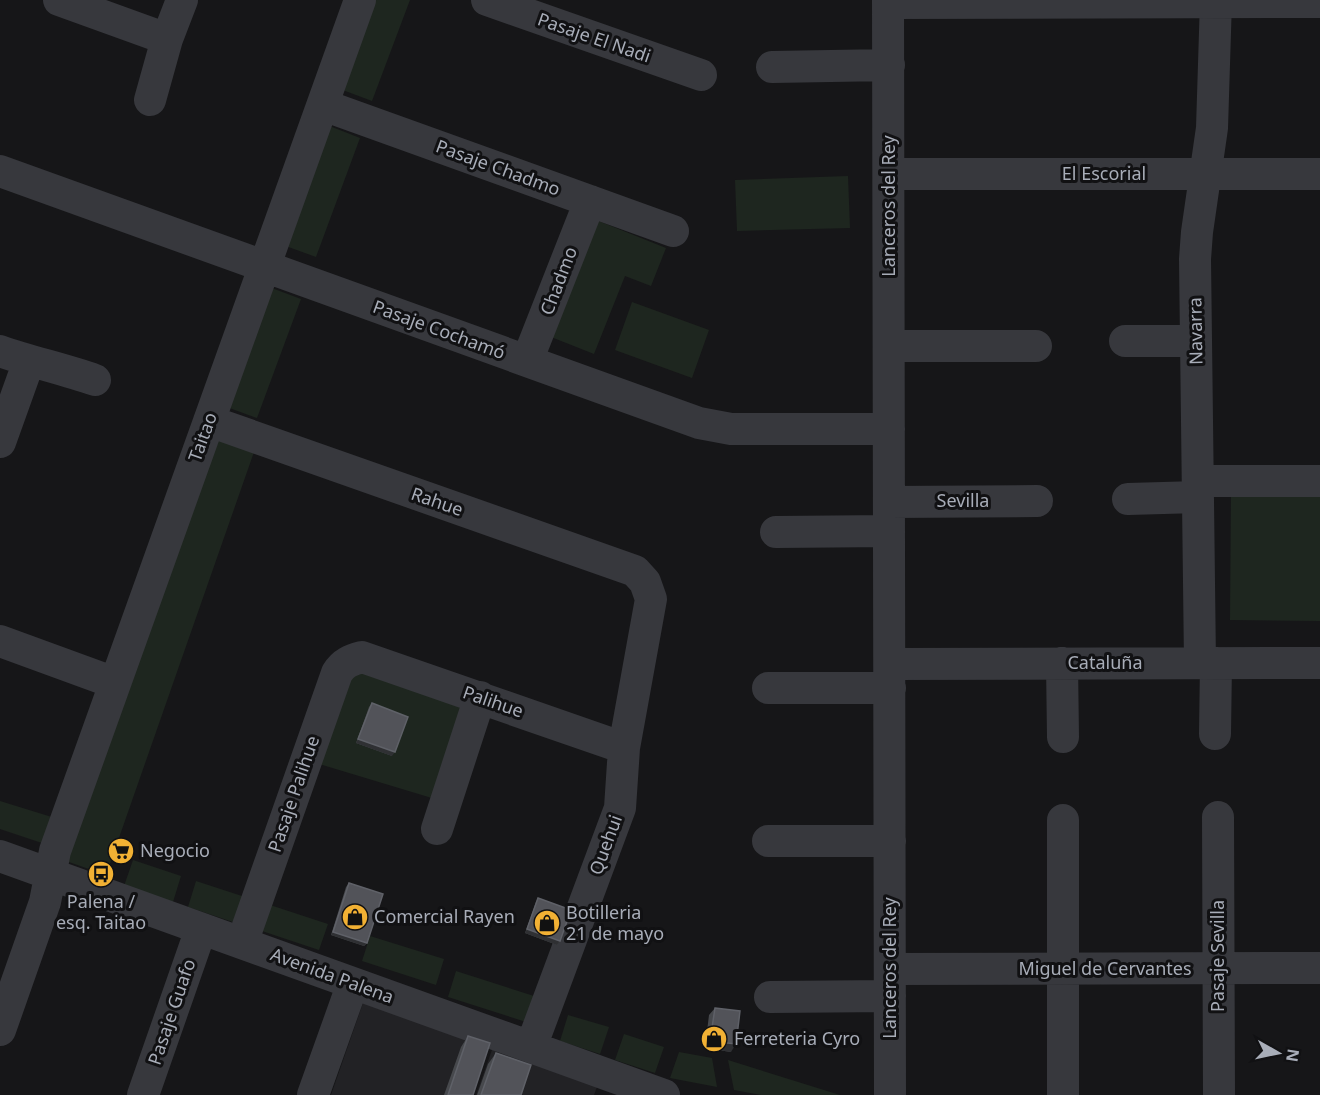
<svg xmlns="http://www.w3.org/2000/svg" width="1320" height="1095" viewBox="0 0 1320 1095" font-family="'Noto Sans',sans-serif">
	<rect width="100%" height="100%" fill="#161618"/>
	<path fill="#222225" d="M363,1003L489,1047L472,1095H331Z
		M493,1047L598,1084L594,1095H476Z"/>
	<path fill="#1e261f" d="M373,0H410L372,101L340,89Z
		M327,125L360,138L316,257L283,245Z
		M848,176L850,228L737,231L735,180Z
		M591,218L666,248L651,286L625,276L594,354L546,335Z
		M269,287L301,299L257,418L224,406Z
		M632,302L709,330L692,378L615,350Z
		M214,437L254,452L106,875L66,861Z
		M1231,491H1320V621L1230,620Z
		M341,667L480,697L445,802L306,760Z
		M0,801L55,818L45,844L0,829Z
		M133,860L181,876L173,902L124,886Z
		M196,881L245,897L236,923L188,907Z
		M264,903L328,924L319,950L256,929Z
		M370,936L444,959L436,985L362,961Z
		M456,971L534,996L526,1022L448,997Z
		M568,1015L609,1027L600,1054L560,1041Z
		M624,1034L664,1047L655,1073L615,1060Z
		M679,1052L712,1058L717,1087L670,1078Z
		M728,1060L840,1095H761L734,1090Z"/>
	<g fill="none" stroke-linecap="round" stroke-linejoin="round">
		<path stroke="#37383d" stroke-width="32" d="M59,0L167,39
			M487,0L701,75
			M888,0L890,1095
			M888,3L1320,2
			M772,67L889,65
			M150,100L167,39L182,0
			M323,105L673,231
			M0,171L699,423L731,429H889
			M889,174H1320
			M1125,341H1196
			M889,346H1036
			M0,351C31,362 64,369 95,380
			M527,361L590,201
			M209,421L635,571L645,582L651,599L624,748L620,808L531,1047
			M0,442L29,361
			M1198,481H1320
			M1128,499L1198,497
			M889,502L1037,501
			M776,532L889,531
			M0,641L115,683
			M1062,663L1063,737
			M1200,663L1195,259L1197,232L1212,128L1216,0
			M890,664L1320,663
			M768,688H890
			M1215,734L1216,663
			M1218,817L1219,1095
			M437,829L480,697
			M768,841H890
			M0,856L664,1095
			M242,943L337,673C343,663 351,660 362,657L624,748
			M890,969L1320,968
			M770,997L890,996
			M0,1030L45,902L55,851L360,0
			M143,1095L201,929
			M313,1095L353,983
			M1063,1095V820"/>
	</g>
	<path fill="#47494d" d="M372,703L392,756L356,743L369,707Z
		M349,883L367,943L364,946L331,935L346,887Z
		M538,898L560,941L557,945L525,933L536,902Z
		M715,1008L731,1052L705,1048L709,1015Z
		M468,1036L473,1095H444L461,1047Z
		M496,1053L521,1095H477L488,1064Z"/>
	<path fill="#2f3033" d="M358,739L395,752L392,756L356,743Z
		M527,929L560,941L557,945L525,933Z
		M333,932L367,943L364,946L331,935Z
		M710,1041L736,1044L731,1052L705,1048Z"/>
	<path fill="#525359" stroke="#5f6168" stroke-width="1.5" d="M372,703L408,717L395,752L358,739Z
		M349,883L383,894L367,943L333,932Z
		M538,898L571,910L560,941L527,929Z
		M715,1008L740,1011L736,1044L710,1041Z
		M468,1036L490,1043L473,1095H448Z
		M496,1053L531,1065L521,1095H481Z"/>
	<defs>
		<symbol id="supermarket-disc" viewBox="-11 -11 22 22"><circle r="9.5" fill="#f2b134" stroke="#111113"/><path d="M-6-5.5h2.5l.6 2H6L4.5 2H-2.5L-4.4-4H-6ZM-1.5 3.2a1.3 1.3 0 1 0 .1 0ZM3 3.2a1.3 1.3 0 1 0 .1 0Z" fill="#111"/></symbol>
		<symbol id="bus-disc" viewBox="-11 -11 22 22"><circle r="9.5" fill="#f2b134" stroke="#111113"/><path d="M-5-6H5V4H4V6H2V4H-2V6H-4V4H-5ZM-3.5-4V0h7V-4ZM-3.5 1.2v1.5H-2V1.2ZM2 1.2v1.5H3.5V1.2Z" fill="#111"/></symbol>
		<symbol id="shop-disc" viewBox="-11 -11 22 22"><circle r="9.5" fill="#f2b134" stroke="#111113"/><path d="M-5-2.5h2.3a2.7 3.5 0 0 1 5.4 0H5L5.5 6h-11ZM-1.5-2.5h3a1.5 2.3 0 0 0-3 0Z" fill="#111"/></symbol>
	</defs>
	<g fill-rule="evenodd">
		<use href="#supermarket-disc" x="106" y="836" width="30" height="30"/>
		<use href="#bus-disc" x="86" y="859" width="30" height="30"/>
		<use href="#shop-disc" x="340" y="902" width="30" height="30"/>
		<use href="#shop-disc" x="532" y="908" width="30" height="30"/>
		<use href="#shop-disc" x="699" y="1024" width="30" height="30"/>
	</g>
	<g text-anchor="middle" stroke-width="6" stroke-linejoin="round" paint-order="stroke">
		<g font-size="18" fill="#a8adb8" stroke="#111113">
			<text transform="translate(594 38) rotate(19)" y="6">Pasaje El Nadi</text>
			<text transform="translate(498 168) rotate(20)" y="6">Pasaje Chadmo</text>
			<text x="1104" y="180">El Escorial</text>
			<text transform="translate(889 206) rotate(-90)" y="6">Lanceros del Rey</text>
			<text transform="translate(559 281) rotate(-69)" y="6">Chadmo</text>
			<text transform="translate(439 330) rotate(20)" y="6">Pasaje Cochamó</text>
			<text transform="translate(1196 331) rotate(-91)" y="6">Navarra</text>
			<text transform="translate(203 437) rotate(-70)" y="6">Taitao</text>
			<text x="963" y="507">Sevilla</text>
			<text transform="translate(437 502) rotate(19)" y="6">Rahue</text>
			<text x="1105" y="669">Cataluña</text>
			<text transform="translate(493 702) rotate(19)" y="6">Palihue</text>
			<text transform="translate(294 794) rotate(-71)" y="6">Pasaje Palihue</text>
			<text transform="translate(606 845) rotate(-70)" y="6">Quehui</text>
			<text transform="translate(1218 956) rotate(-90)" y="6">Pasaje Sevilla</text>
			<text transform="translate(890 968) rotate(-90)" y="6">Lanceros del Rey</text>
			<text x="1105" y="975">Miguel de Cervantes</text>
			<text transform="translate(332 976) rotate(20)" y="6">Avenida Palena</text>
			<text transform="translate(172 1012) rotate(-71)" y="6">Pasaje Guafo</text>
		</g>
		<g font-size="18" fill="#a8adb8" stroke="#111113" text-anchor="start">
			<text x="140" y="857">Negocio</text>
			<text x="101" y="908" text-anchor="middle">Palena /<tspan x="101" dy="21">esq. Taitao</tspan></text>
			<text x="566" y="919">Botilleria<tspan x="566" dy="21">21 de mayo</tspan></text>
			<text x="374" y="923">Comercial Rayen</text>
			<text x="734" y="1045">Ferreteria Cyro</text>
		</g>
	</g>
	<g transform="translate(1278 1053) rotate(99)" stroke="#111113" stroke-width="4.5" paint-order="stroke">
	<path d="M0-4.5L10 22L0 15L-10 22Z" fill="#a8adb8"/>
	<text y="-9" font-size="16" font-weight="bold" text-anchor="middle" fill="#a8adb8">N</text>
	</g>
</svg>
